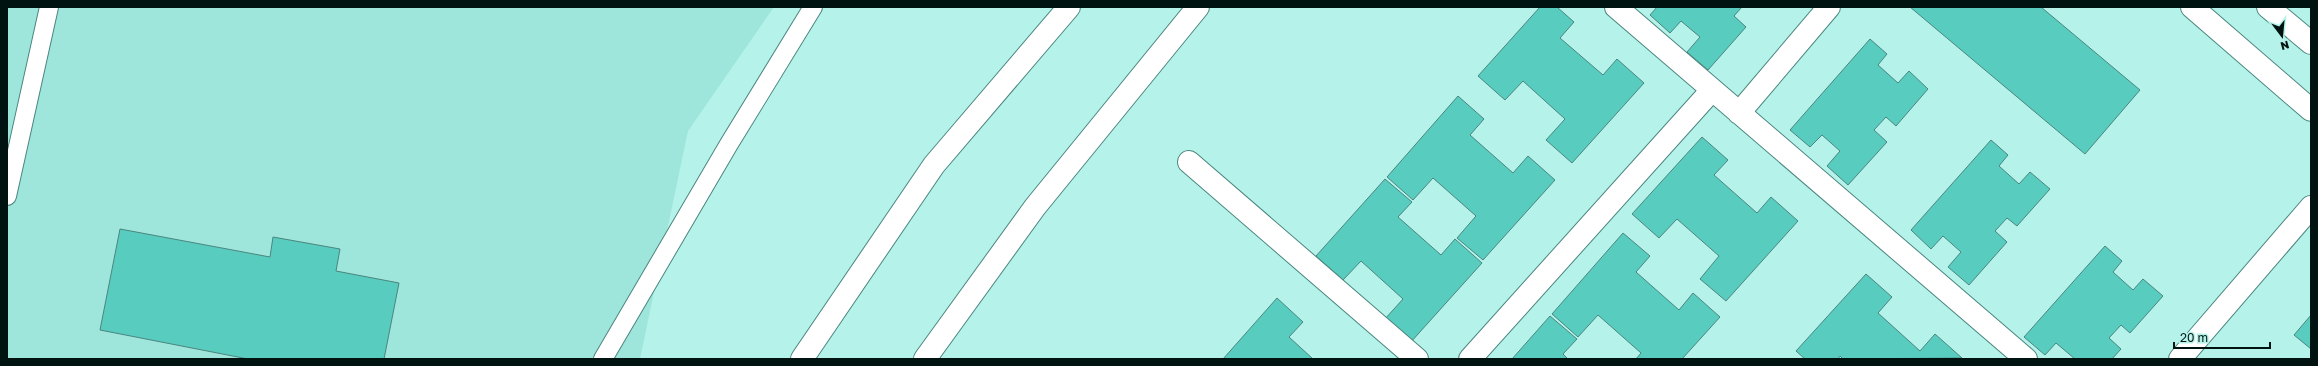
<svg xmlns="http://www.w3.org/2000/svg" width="2318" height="366" viewBox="0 0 2318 366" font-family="'Golos Text',sans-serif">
	<rect width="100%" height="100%" fill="#b5f3ea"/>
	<path fill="#9ee5dc" d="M7,7H774L688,131L640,359H7Z"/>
	<path fill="#59ccc0" stroke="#4a867e" d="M1540,7H1557L1574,22L1560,38L1603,75L1617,59L1644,83L1572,163L1546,140L1565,119L1523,81L1505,100L1478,76Z
		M1657,7H1742L1734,16L1746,27L1708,70L1687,52L1700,37L1681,21L1670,33L1650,15Z
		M1910,7H2041L2140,90L2085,154Z
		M1870,39L1887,54L1878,65L1898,83L1909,71L1928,89L1896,126L1886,117L1874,130L1887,142L1848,185L1827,166L1840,151L1822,135L1810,147L1790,130Z
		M1458,96L1484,119L1470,135L1513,173L1528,156L1555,180L1483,260L1457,238L1476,216L1433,178L1413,200L1387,177Z
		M1702,137L1728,160L1714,175L1757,213L1771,197L1798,221L1726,301L1700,279L1719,256L1677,219L1659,238L1632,214Z
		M1991,140L2008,155L1999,166L2019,184L2030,172L2050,189L2017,226L2007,218L1995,231L2007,242L1969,285L1948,267L1961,252L1943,236L1931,249L1911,230Z
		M1385,179L1412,202L1398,217L1441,255L1455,239L1482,263L1410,343L1384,320L1403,299L1361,261L1343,280L1316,256Z
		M120,229L270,257L273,237L340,249L336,271L399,283L384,359H248L100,330Z
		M1623,233L1650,256L1636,272L1679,310L1693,293L1720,317L1682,359H1636L1641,353L1598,315L1578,337L1552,314Z
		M2105,246L2122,261L2113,272L2133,290L2143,279L2163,296L2130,333L2121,325L2109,338L2121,349L2112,359H2075L2056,343L2045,355L2024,337Z
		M1866,274L1892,297L1878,313L1920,351L1935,334L1962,358L1843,359L1840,356L1838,359H1805L1796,351Z
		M1277,298L1303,322L1289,337L1313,359H1223Z
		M2311,315V349L2294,335Z
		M1550,316L1577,339L1563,354L1568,359H1512Z"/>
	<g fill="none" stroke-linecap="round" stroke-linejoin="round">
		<defs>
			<path id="service" d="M7,196L49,7
				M603,359L729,144L813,7"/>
			<path id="minor" d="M1616,7L2026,359
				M2192,7L2311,110
				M2268,7L2311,43
				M1739,113L1829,7
				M1189,162L1417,359
				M1470,359L1712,90
				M2180,359L2311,207"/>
			<path id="tertiary" d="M802,359L934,165L1069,7
				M925,359L1035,207L1198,7"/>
		</defs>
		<use href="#service" stroke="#4b867f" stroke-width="20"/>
		<use href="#minor" stroke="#4b867f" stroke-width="24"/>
		<use href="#tertiary" stroke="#4b867f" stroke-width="24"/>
		<use href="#service" stroke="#fff" stroke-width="18"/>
		<use href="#minor" stroke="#fff" stroke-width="22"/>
		<use href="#tertiary" stroke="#fff" stroke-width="22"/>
	</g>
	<rect width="2318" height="366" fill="none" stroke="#001310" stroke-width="16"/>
	<g transform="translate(2282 36) rotate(164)" stroke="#b5f3ea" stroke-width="3" paint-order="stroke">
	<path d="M0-3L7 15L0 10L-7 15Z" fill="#001310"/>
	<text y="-6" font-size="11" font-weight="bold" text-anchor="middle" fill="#001310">N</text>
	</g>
	<path d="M2174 342v6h96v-6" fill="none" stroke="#001310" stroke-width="2"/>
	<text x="2180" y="342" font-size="12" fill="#001310" stroke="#b5f3ea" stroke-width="3" paint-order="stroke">20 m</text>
</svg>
